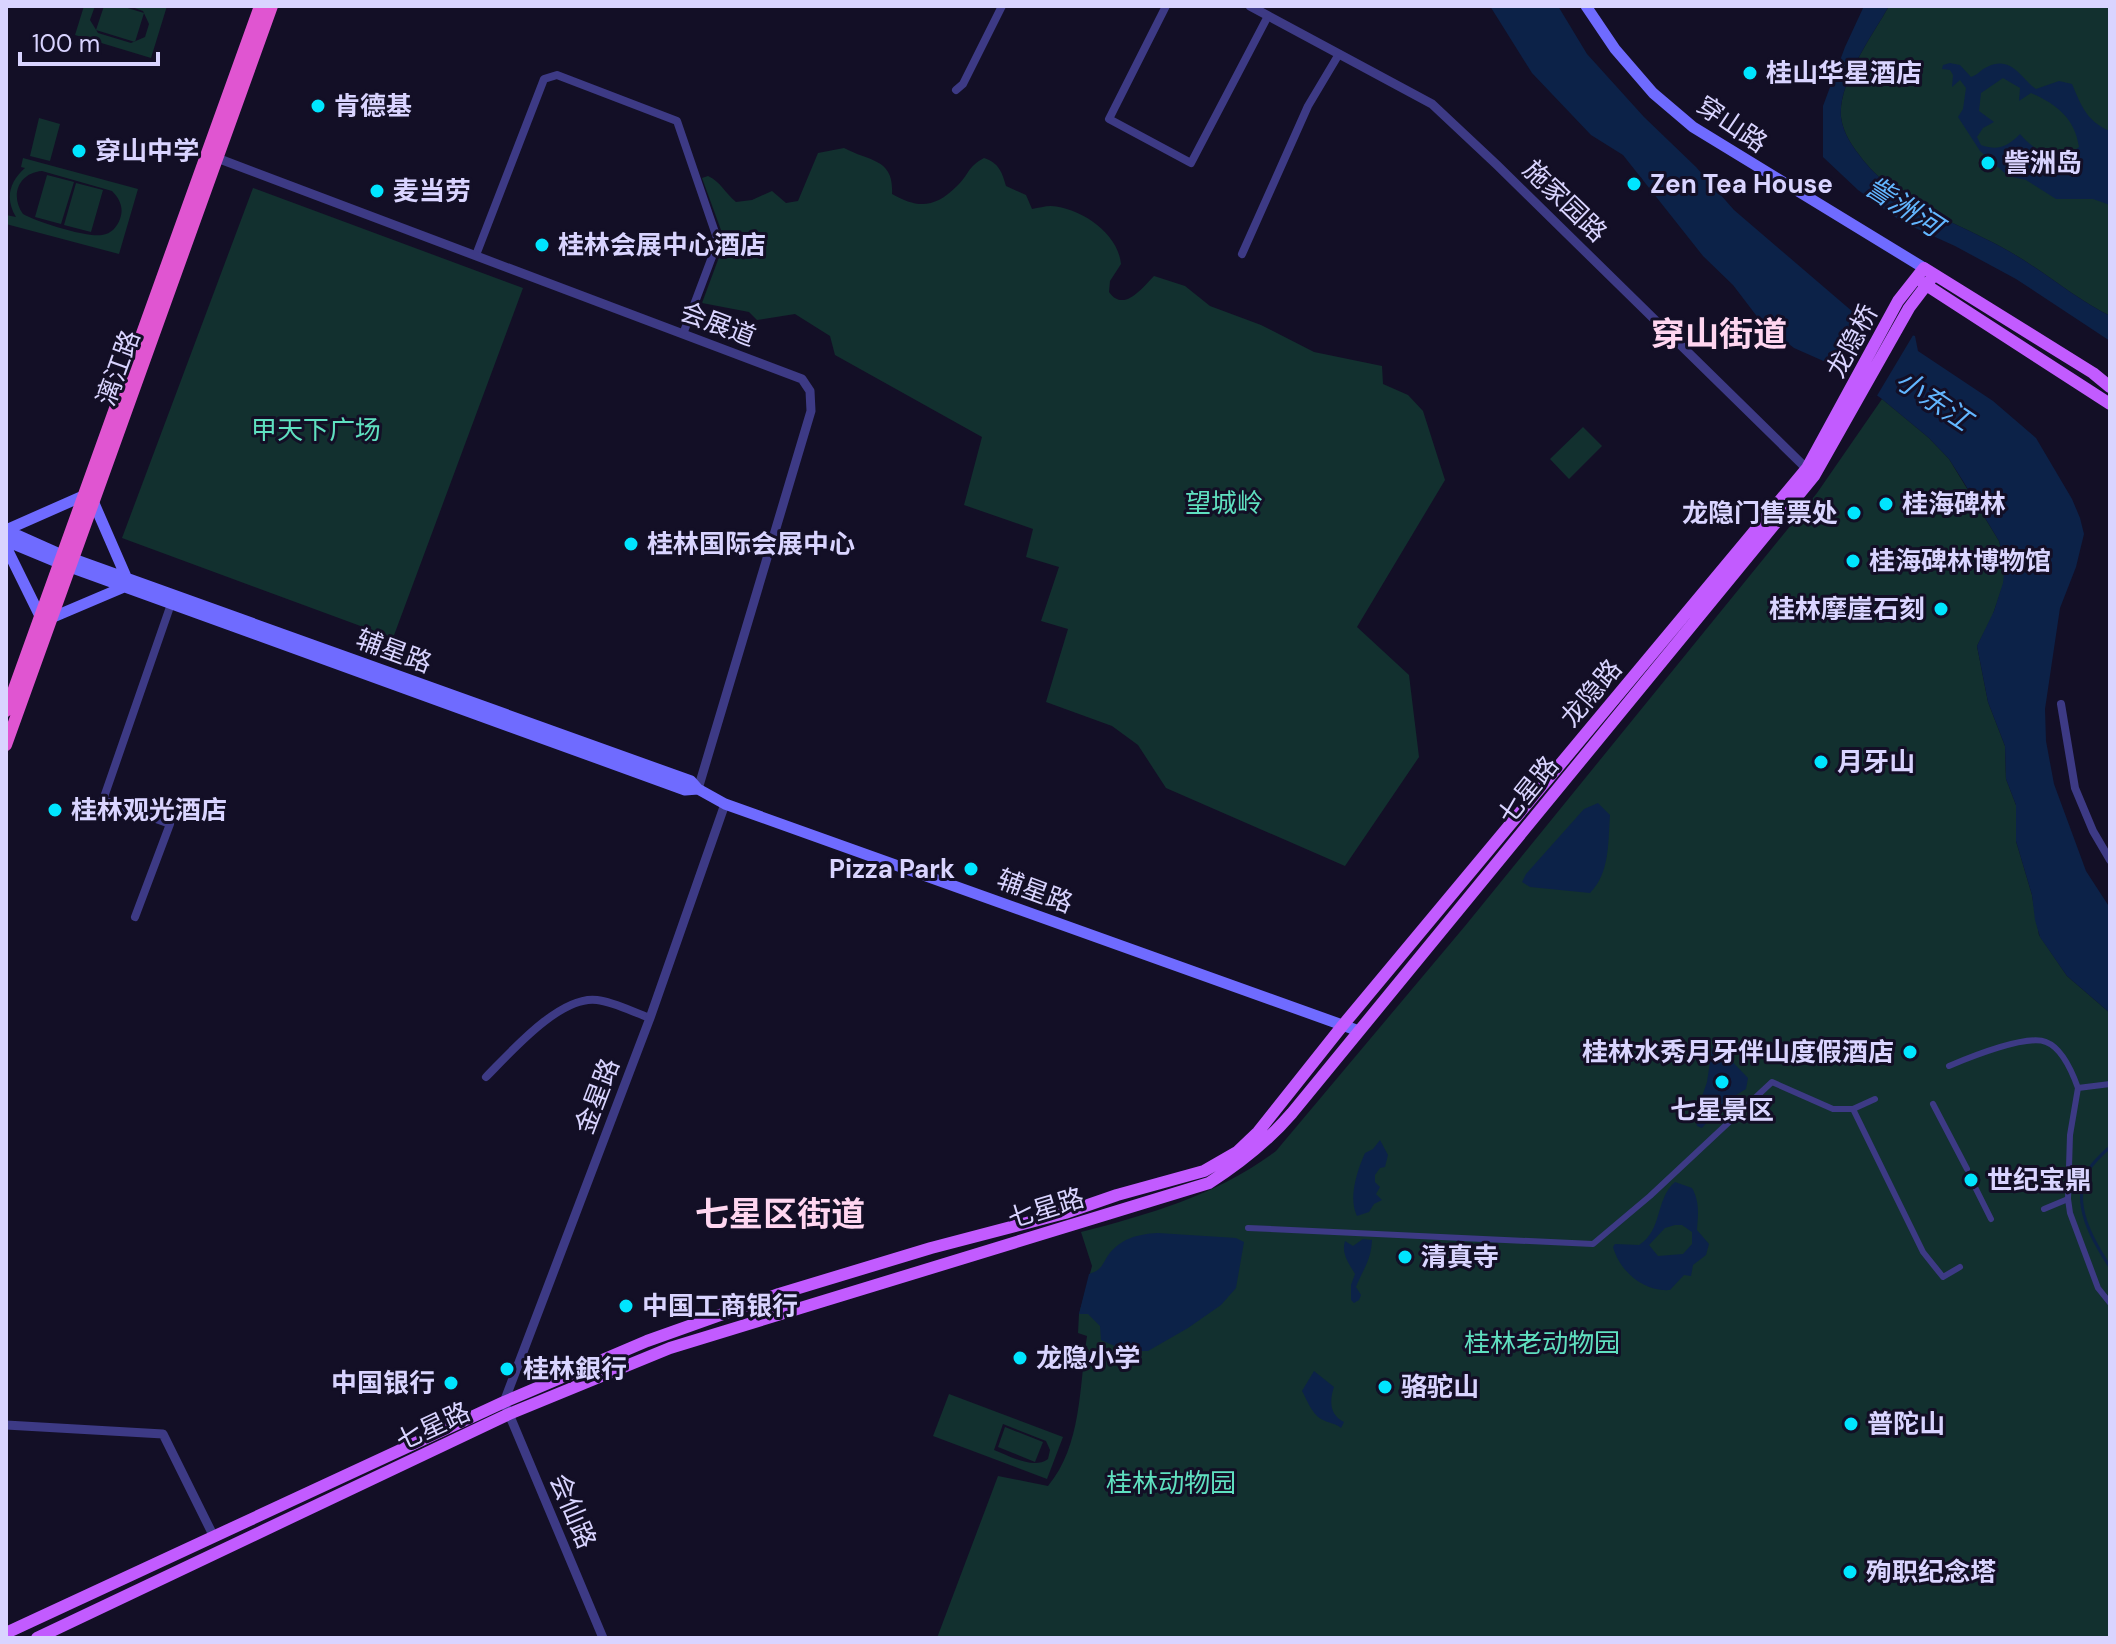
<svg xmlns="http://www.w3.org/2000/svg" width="2116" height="1644" viewBox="0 0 2116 1644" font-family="'DM Sans','Noto Sans SC',sans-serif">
	<rect width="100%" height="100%" fill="#130f26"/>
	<path fill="#12302f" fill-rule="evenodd" d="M84,6H95L90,20L98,33L131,43L145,37L149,24L143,11L129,6H167L151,58L75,35Z
		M104,6H121L144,13L135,42L96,30Z
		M1889,6H2110V316C2076,299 2046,273 2012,253C1961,223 1902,208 1863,160C1853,147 1843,134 1841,117C1838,82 1872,36 1889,6Z
		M39,118L60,124L50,161L30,156Z
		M844,148C870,162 894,158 892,194C918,209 935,208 957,186C969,175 967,167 984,158C999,163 1002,172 1006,186L1026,195L1032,209C1038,208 1045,206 1051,206C1081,208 1118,233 1121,264L1110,281L1109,292C1124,313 1142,288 1154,276L1185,286L1210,306L1261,325L1314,352L1382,366L1383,384L1408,395L1423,411L1445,480L1357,627L1409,675L1419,757L1345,866L1166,788L1138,745L1112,726L1046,702L1068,629L1041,621L1059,567L1026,557L1033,529L964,505L982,437L835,355L830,336L795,314L757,320L749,312L702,303L725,241L702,178L708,176C720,181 725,193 736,202L752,200L772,191L786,203L798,201L818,153Z
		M23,158L138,189L119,254L6,224V215L16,217C5,199 9,182 25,168L21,167ZM42,171L112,191C120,199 124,208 120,219C117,227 111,234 102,235C88,238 37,222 23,214C10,196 18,173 42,171Z
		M47,175L74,182L61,224L35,217Z
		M76,183L103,190L91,232L64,225Z
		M253,188L523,288L393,638L122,538Z
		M1882,399L1929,438L1949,459L1999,541L2005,562L2004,582L1992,617L1977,646L1988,702L2005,746L2006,779L2016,805V841L2032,895L2039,935L2067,976L2110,1013V1638H937L998,1476L1048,1486C1082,1445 1079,1387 1087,1336L1078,1333L1079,1314L1092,1266L1081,1232C1150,1214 1217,1195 1276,1151L1465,926L1817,493Z
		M1583,427L1602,446L1569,479L1550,459Z
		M949,1394L1063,1437L1047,1479L933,1436ZM1003,1424L1046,1441L1050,1450L1048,1459C1033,1470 1010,1456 994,1450Z
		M1005,1427L1043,1442L1035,1462L998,1447Z"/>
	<path fill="#0c2248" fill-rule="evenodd" d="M1490,6H1558L1587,54L1644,117L1696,167L1734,210L1860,318L1915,336L1918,351L1993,401L2036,438L2072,499L2080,518L2084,534L2076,567L2060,608L2045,709L2046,741L2054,784L2086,871L2110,908V1013L2067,976L2040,937L2035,920L2032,895L2016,841V805L2006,779L2005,746L1988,702L1977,646L1994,611L2003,583L2005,562L1999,541L1963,481L1949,459L1929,438L1882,399L1837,367L1794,348L1762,323L1733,285L1703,256L1623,155L1591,135L1532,73Z
		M1864,6H1889C1872,36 1838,82 1841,117C1843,134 1853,147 1863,160C1902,208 1961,223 2012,253C2046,273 2076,299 2110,316V341L2016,279L1955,246L1902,222L1858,190L1823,157V106L1845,47Z
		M1950,63L1960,65L1971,77C1978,75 1980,70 1987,67C2012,55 2020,78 2036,89L2059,81L2072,84C2081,105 2087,122 2110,131V205L2093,199H2056L2026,180L2008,176L1980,151L1958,117L1963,109L1966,88L1960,80L1952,87L1953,75L1950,70L1942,69L1943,65ZM2003,78L2020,88L2019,101L2031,93C2057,104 2075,119 2079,147C2056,165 2037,153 2020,134C2007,147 1998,151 1981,145L1977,137L1983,128L1994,122L1979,111L1981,93Z
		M1598,803L1610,815C1608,842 1610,873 1590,893L1530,887L1522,882L1526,874L1584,809Z
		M1712,1048L1720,1049L1748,1078L1746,1089L1723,1103L1702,1128L1697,1126L1695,1117L1707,1082Z
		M1380,1140L1388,1155L1385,1167L1380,1168L1375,1175V1182L1380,1187L1376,1194L1382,1200L1374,1204L1369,1212L1357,1216C1348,1198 1357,1171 1365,1153L1373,1149Z
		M1675,1182L1692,1188C1700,1202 1698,1215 1697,1230L1709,1244L1706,1255L1693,1265L1691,1276L1684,1275L1670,1290C1644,1292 1620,1272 1613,1247L1615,1244L1639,1245C1663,1230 1655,1199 1675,1182ZM1675,1225H1682L1692,1232V1244L1683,1254L1658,1256L1649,1245L1665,1228Z
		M1158,1233L1236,1238L1244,1242L1236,1288L1221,1305L1188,1328L1148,1351H1126L1101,1340L1100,1326L1088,1314H1079L1089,1274C1101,1270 1101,1267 1107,1257C1119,1239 1137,1234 1158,1233Z
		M1363,1239L1372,1240C1371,1261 1363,1269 1356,1287L1361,1295L1359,1300L1354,1303L1351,1300V1285L1355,1274C1349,1263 1341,1254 1345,1241L1353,1246Z
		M1314,1371L1334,1387C1329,1402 1330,1415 1344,1422L1341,1428C1335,1423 1328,1423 1321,1419C1312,1414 1307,1400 1302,1391Z"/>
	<path fill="#130f26" d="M1866,316L1915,332L1875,399L1834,370Z"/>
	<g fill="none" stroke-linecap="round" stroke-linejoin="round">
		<path stroke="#0c2248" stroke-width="3" d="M2110,1147C2102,1154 2093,1162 2088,1171C2070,1203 2093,1241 2110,1267"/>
		<path stroke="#3d3a85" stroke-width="6" d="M1949,1066C1968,1058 2027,1034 2046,1042C2062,1048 2073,1074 2078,1088
			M2110,1084L2078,1088L2070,1135L2068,1199L2070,1213L2098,1288L2110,1303
			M1933,1104L1967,1169
			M1853,1109L1923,1252L1943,1277L1960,1267
			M1976,1189L1991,1219
			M2044,1209L2068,1199
			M1248,1228L1593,1244L1650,1196L1772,1082L1833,1109H1853L1875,1099"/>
		<path stroke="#3d3a85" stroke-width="8" d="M1166,6L1109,119L1191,163L1268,16
			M956,90L963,84L1002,6
			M1242,254L1308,106L1339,54
			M476,255L544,79L557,75L677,121L718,241L683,334
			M2061,704L2075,788L2093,831L2110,860
			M135,917L170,824L103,800L171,604
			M486,1077C510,1053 560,995 597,1000C614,1002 633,1012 650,1018"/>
		<path stroke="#3d3a85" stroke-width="9" d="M1250,6L1432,104L1497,165L1809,471
			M217,158L802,379L810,391L811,411L698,789
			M6,1425L163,1434L214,1537
			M603,1638L504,1402L650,1018L725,804"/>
		<path stroke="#6f6bff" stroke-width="11" d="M1586,6L1615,49L1653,93L1693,127L1924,268
			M93,501L127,579
			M6,530L62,555L691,781L698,789L725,804L1359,1031
			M6,530L83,496
			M6,541L59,563L685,790L698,789
			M6,547L40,616
			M51,618L124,587"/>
		<path stroke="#c25bff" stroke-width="12" d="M1923,283L2110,404
			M6,1633L504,1402L647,1341L779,1294L931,1248L1065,1213L1117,1195L1204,1171L1237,1152L1258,1132L1343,1025L1807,468L1898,301L1924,268L2093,373L2110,387
			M37,1638L509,1414L670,1348L1209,1183C1240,1163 1268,1141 1292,1113L1814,476L1909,308L1934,275"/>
		<path stroke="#e055d1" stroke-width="12" d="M6,711L260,6
			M6,745L272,6"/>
	</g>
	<g fill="#00e5ff" stroke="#130f26" stroke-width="3">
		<circle cx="1750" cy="73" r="8"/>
		<circle cx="318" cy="106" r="8"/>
		<circle cx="79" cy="151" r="8"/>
		<circle cx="1988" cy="163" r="8"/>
		<circle cx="1634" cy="184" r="8"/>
		<circle cx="377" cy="191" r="8"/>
		<circle cx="542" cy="245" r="8"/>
		<circle cx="1886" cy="504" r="8"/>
		<circle cx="1854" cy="513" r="8"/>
		<circle cx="631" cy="544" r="8"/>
		<circle cx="1853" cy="561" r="8"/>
		<circle cx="1941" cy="609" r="8"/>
		<circle cx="1821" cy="762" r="8"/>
		<circle cx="55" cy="810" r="8"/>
		<circle cx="971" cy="869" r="8"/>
		<circle cx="1910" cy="1052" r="8"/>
		<circle cx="1722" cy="1082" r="8"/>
		<circle cx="1971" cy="1180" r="8"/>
		<circle cx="1405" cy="1257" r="8"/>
		<circle cx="626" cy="1306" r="8"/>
		<circle cx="1020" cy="1358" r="8"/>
		<circle cx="507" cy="1369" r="8"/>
		<circle cx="451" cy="1383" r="8"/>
		<circle cx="1385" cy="1387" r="8"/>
		<circle cx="1851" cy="1424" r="8"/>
		<circle cx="1850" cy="1572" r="8"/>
	</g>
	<g text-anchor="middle" stroke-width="6" stroke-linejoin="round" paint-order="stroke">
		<g font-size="26" font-weight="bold" fill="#d9d4ff" stroke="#130f26" text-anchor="start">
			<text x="1766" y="82">桂山华星酒店</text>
			<text x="334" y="115">肯德基</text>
			<text x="95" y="160">穿山中学</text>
			<text x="2004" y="172">訾洲岛</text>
			<text x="1650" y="193">Zen Tea House</text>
			<text x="393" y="200">麦当劳</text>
			<text x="558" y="254">桂林会展中心酒店</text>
			<text x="1902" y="513">桂海碑林</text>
			<text x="1838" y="522" text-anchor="end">龙隐门售票处</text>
			<text x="647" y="553">桂林国际会展中心</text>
			<text x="1869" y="570">桂海碑林博物馆</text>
			<text x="1925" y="618" text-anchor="end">桂林摩崖石刻</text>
			<text x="1837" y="771">月牙山</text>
			<text x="71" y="819">桂林观光酒店</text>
			<text x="955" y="878" text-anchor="end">Pizza Park</text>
			<text x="1894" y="1061" text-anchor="end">桂林水秀月牙伴山度假酒店</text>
			<text x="1722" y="1119" text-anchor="middle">七星景区</text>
			<text x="1987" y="1189">世纪宝鼎</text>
			<text x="1421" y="1266">清真寺</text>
			<text x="642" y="1315">中国工商银行</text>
			<text x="1036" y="1367">龙隐小学</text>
			<text x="523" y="1378">桂林銀行</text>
			<text x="435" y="1392" text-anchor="end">中国银行</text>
			<text x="1401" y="1396">骆驼山</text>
			<text x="1867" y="1433">普陀山</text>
			<text x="1866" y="1581">殉职纪念塔</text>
		</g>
		<g font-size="26" fill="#d9d4ff" stroke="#130f26">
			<text transform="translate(1732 124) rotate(34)" y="9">穿山路</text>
			<text transform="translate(1565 201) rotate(44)" y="9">施家园路</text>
			<text transform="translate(718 324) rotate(21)" y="9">会展道</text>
			<text transform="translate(1852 341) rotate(-62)" y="9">龙隐桥</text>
			<text transform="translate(118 368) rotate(-70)" y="9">漓江路</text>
			<text transform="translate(394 651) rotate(20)" y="9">辅星路</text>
			<text transform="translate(1591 693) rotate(-50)" y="9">龙隐路</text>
			<text transform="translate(1528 790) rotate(-51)" y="9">七星路</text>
			<text transform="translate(1035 891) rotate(20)" y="9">辅星路</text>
			<text transform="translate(597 1096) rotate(-69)" y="9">金星路</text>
			<text transform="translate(1046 1208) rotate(-17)" y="9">七星路</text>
			<text transform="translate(433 1426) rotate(-25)" y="9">七星路</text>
			<text transform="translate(573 1511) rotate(67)" y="9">会仙路</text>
		</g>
		<g font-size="26" fill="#5fe0c0" stroke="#130f26">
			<text x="316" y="439">甲天下广场</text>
			<text x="1224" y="512">望城岭</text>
			<text x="1542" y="1352">桂林老动物园</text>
			<text x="1171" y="1492">桂林动物园</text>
		</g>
		<g font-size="28" font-style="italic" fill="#62b6ff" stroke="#130f26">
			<text transform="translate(1904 206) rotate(33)" y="10">訾洲河</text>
			<text transform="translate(1934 400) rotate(34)" y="10">小东江</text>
		</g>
		<g font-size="34" font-weight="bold" fill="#ffd6f0" stroke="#130f26">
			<text x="1719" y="346">穿山街道</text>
			<text x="780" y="1226">七星区街道</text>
		</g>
	</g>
	<rect width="2116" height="1644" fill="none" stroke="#d9d4ff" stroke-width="16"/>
	<path d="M20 52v12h138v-12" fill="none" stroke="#d9d4ff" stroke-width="4"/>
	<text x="32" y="52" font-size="24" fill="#d9d4ff" stroke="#130f26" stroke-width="6" paint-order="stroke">100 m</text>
</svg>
